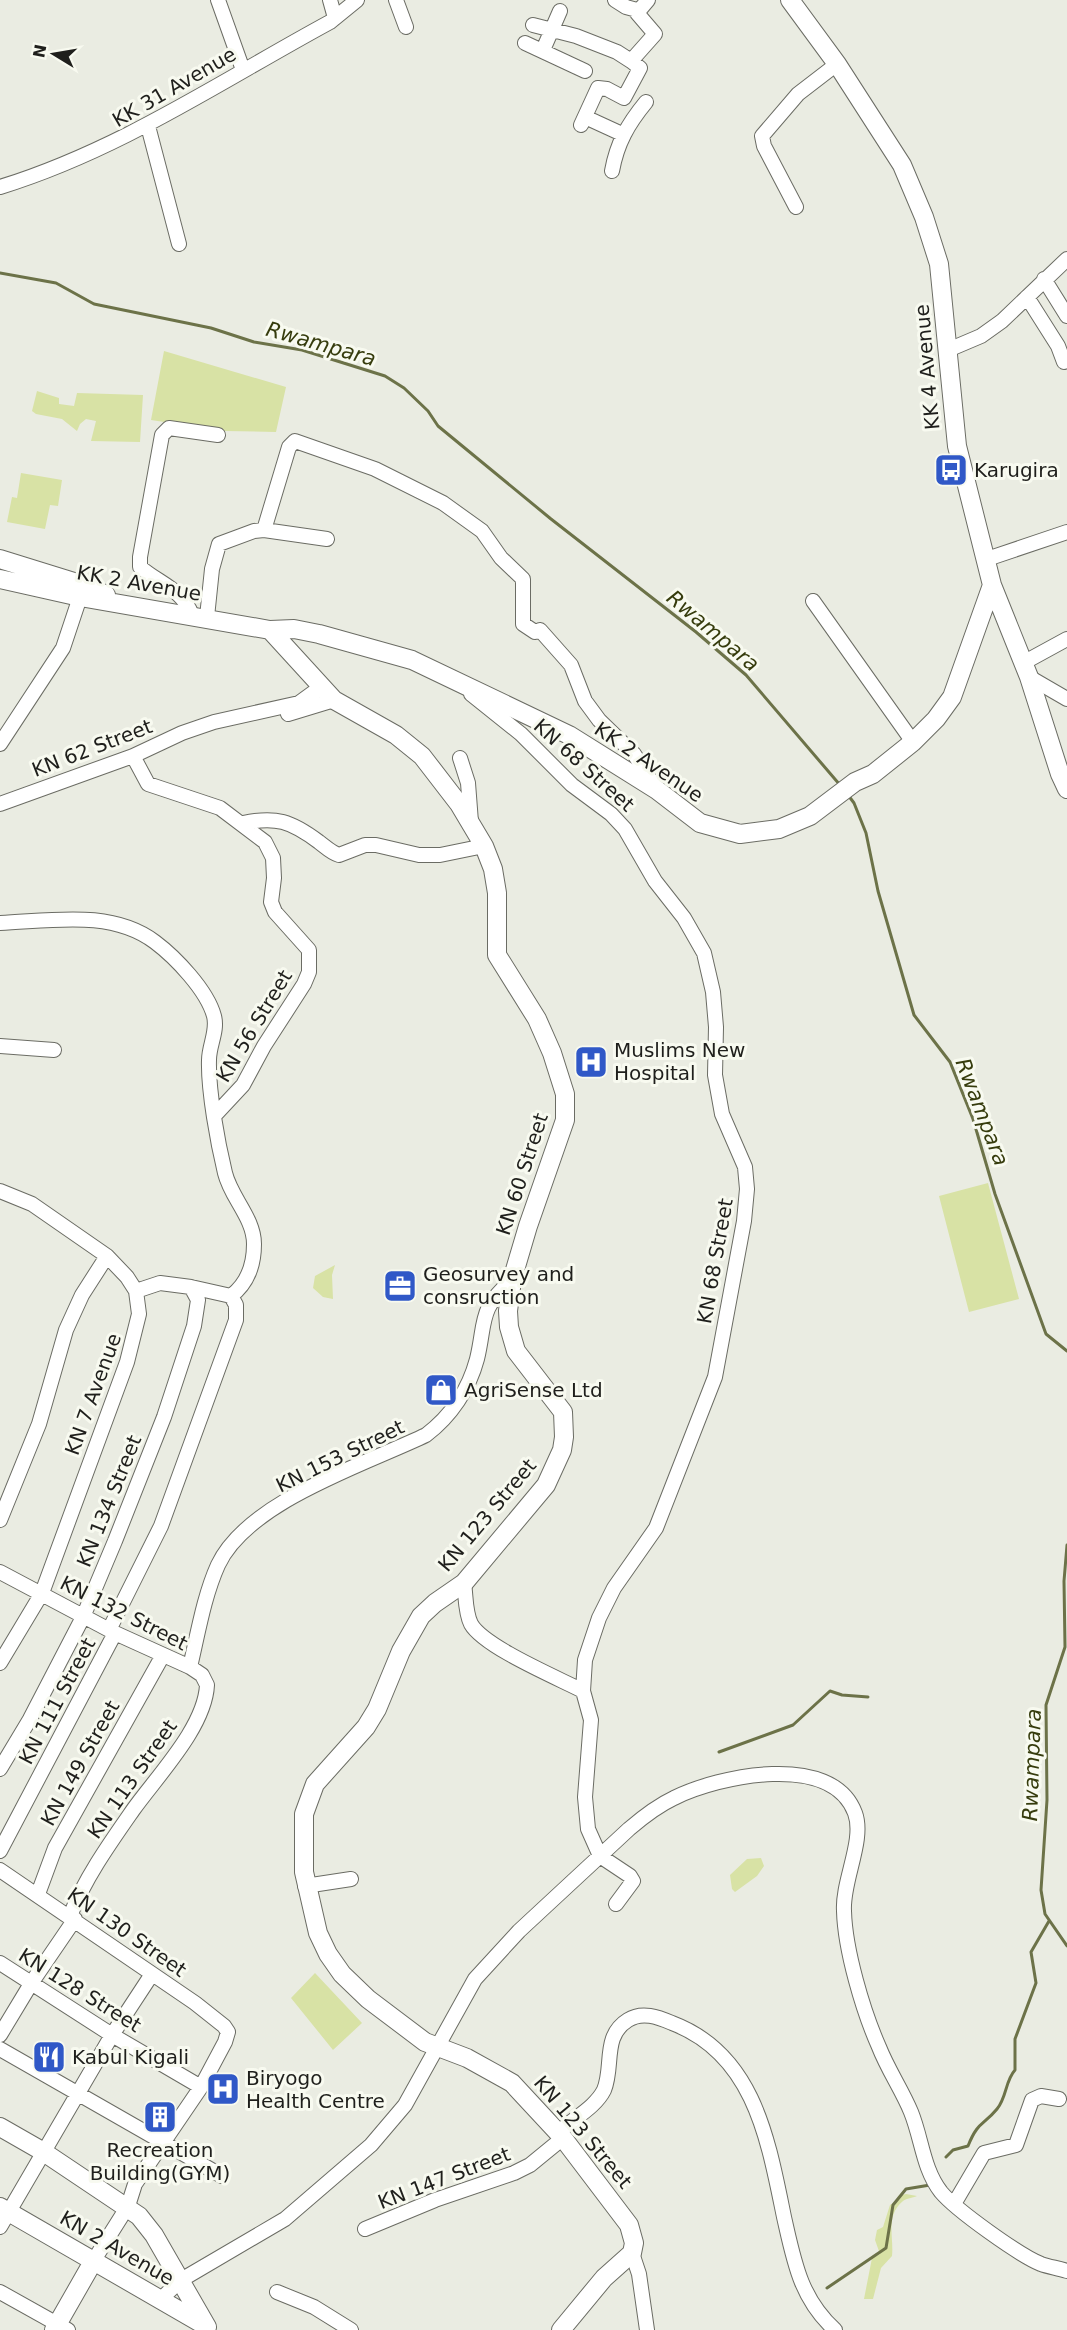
<svg xmlns="http://www.w3.org/2000/svg" width="1067" height="2330" viewBox="0 0 1067 2330" font-family="'DejaVu Sans',sans-serif">
	<rect width="100%" height="100%" fill="#eaece2"/>
	<path fill="#d8e2a5" d="M164,351L286,387L276,432L224,431L151,420Z
		M37,391L59,398V404L74,406L77,393L143,395L140,442L91,441L96,421L86,419L80,424L77,431L62,419L36,414L32,411Z
		M21,473L62,480L58,506L50,505L45,529L7,522L12,497L17,498Z
		M988,1183L1019,1299L969,1312L939,1196Z
		M335,1265L332,1275L333,1299L323,1297L313,1288L315,1276Z
		M761,1858L764,1866L757,1876L735,1892L732,1889L730,1875L747,1859Z
		M315,1973L362,2023L333,2050L291,1998Z
		M906,2194L917,2196C912,2198 907,2198 903,2201C885,2216 894,2236 892,2256L881,2268L873,2299H864L872,2258L880,2254L875,2240L877,2230L883,2227L890,2205L897,2201L898,2196Z"/>
	<g fill="none" stroke-linecap="round" stroke-linejoin="round">
		<path stroke="#6c7248" stroke-width="3" d="M0,273L56,283L94,304L211,328L254,342L302,350L385,376L404,388L428,411L438,426L551,519L696,632L746,675L840,785
			M848,795L854,803L866,833L878,891L914,1015L950,1062L973,1119L995,1194L1046,1334L1067,1351
			M1067,1545L1064,1581L1065,1647L1046,1705L1047,1800L1041,1890L1045,1914L1067,1946
			M719,1752L793,1725L830,1691L842,1695L868,1697
			M946,2157L953,2150L968,2146C978,2121 983,2126 997,2109C1007,2097 1005,2081 1015,2070V2039L1036,1983L1031,1952L1049,1921
			M827,2288L886,2248L893,2205L906,2189L930,2185"/>
		<defs>
			<path id="minor" d="M218,0L243,70
				M330,0L335,18
				M396,0L406,27
				M615,0L626,7L637,10
				M533,25L576,36L617,52L631,61L655,34L637,13L648,0
				M525,43L585,71
				M543,50L560,11
				M585,117L622,134
				M581,125L598,88L607,89L624,98L640,68L631,61
				M148,126L179,244
				M612,171C617,143 628,124 646,102
				M0,187C120,150 221,81 330,22L357,0
				M796,207L764,146L762,136L798,94L837,64
				M1044,279L1067,316
				M1027,297L1058,346L1064,362
				M948,350L981,336L1002,321L1067,259
				M264,530L327,539
				M987,559L1067,532
				M813,601L913,742
				M192,615C182,589 160,584 140,567V557L162,435L169,428L218,435
				M207,617L212,569L219,544L254,531L264,530L289,447L295,441L375,469L443,503L482,531L501,558L523,579V624L535,632
				M540,630L571,665L585,701L599,720L634,754L656,788
				M1023,663L1067,639
				M1029,677L1067,699
				M471,694L521,734L572,785L611,814L625,829L655,881L684,918L704,953L713,992L716,1027L715,1075L722,1114L745,1167L747,1189L744,1221L715,1377L656,1528L614,1588L599,1618L585,1660L583,1691L591,1720L585,1797L588,1829L600,1856L630,1876L633,1881L616,1904
				M288,714L334,700
				M0,744L63,648L80,597
				M133,756L148,784L220,808L265,842L273,858L274,878L271,902L275,912L309,950V972L304,984L264,1046L243,1085L215,1115
				M460,758L468,783L471,822
				M0,804L133,756L182,733L214,722L299,703L321,687
				M243,823C276,816 291,821 319,842C326,847 330,852 339,855L365,845H376L419,855H440L484,846
				M0,923C51,921 111,909 155,942C175,957 207,990 214,1016C218,1031 209,1045 209,1060C208,1091 218,1144 225,1173C231,1198 254,1218 254,1244C254,1265 248,1283 231,1296L191,1287
				M0,1046L54,1050
				M0,1191L32,1204L107,1256L127,1277L136,1291L139,1314L127,1362L42,1593L0,1663
				M0,1520L39,1424L66,1330L82,1295L107,1256
				M0,1572L115,1633L190,1667L202,1675L207,1685C205,1727 158,1775 133,1810C110,1843 85,1878 70,1916
				M464,1583C466,1596 465,1612 471,1624C484,1647 558,1678 583,1691
				M109,1630L161,1526L236,1320V1305L231,1296
				M190,1667C198,1633 204,1596 218,1565C248,1501 366,1464 426,1435C451,1416 469,1389 477,1359C486,1322 478,1309 512,1280
				M0,1769L30,1719L83,1617L115,1541L164,1417L194,1326L198,1300L191,1287L160,1283L136,1291
				M0,1851L115,1633
				M0,1870L195,2003L224,2026L228,2032L225,2042L201,2087L135,2184L128,2206L94,2260
				M305,1886L351,1879
				M38,1894L55,1848L163,1655
				M0,1963L112,2035L201,2087
				M0,2035L32,1982L75,1919
				M0,2049L222,2176
				M558,2133C572,2119 595,2108 604,2090C614,2066 602,2036 628,2020C642,2011 658,2017 672,2023C754,2054 768,2139 784,2217C794,2261 800,2298 835,2330
				M954,2204L984,2153L1016,2145L1032,2100L1041,2096L1059,2099
				M0,2227L112,2035L152,1974
				M365,2229L435,2200L514,2173L530,2165L563,2138
				M632,2253L639,2274L647,2330
				M0,2292L68,2330
				M277,2292L314,2307L351,2330
				M161,2299L181,2280L285,2219L371,2145L405,2105L475,1979L519,1931L629,1829C643,1817 657,1806 674,1798C718,1776 832,1751 855,1813C865,1840 842,1881 844,1911C845,1950 863,2011 879,2047C888,2070 902,2090 911,2112C922,2139 923,2169 941,2192C956,2210 1019,2255 1041,2264C1049,2267 1058,2268 1067,2271"/>
			<path id="major" d="M790,0L837,64L902,165L924,217L939,264L957,446L992,585L1029,677L1060,774L1067,789
				M0,559L87,586L106,595
				M0,579L80,597L270,630L334,700L396,735L422,756L459,804L484,846L493,869L497,893V955L537,1019L552,1053L565,1094V1120L528,1226L512,1280L508,1311L509,1327L516,1351L563,1412L564,1437L562,1450L546,1485L464,1583L435,1603L421,1616L401,1651L377,1709L366,1727L315,1784L304,1814V1872L318,1933L328,1954L342,1974L368,1999L425,2042L467,2058L512,2083L563,2138L629,2225L634,2243L632,2253L604,2278L561,2330
				M270,630L294,629L319,634L412,660L569,735L657,790L700,823L740,834L779,829L810,816L855,782L873,774L913,742L936,719L952,697L992,585
				M0,2127L42,2151L139,2216L154,2235L207,2327
				M0,2207L206,2326
				M54,2330L94,2260"/>
		</defs>
		<use href="#minor" stroke="#6b6c64" stroke-width="16"/>
		<use href="#major" stroke="#6b6c64" stroke-width="20"/>
		<use href="#minor" stroke="#fff" stroke-width="14"/>
		<use href="#major" stroke="#fff" stroke-width="18"/>
	</g>
	<defs>
		<symbol id="bus-square" viewBox="-11 -11 22 22"><rect x="-9" y="-9" width="18" height="18" rx="4" fill="#3058c7" stroke="#f8faf0"/><path d="M-5-6H5V4H4V6H2V4H-2V6H-4V4H-5ZM-3.5-4V0h7V-4ZM-3.5 1.2v1.5H-2V1.2ZM2 1.2v1.5H3.5V1.2Z" fill="#fff"/></symbol>
		<symbol id="hospital-square" viewBox="-11 -11 22 22"><rect x="-9" y="-9" width="18" height="18" rx="4" fill="#3058c7" stroke="#f8faf0"/><path d="M-5-5h3v3.5h4V-5h3V5h-3V1.5h-4V5h-3Z" fill="#fff"/></symbol>
		<symbol id="office-square" viewBox="-11 -11 22 22"><rect x="-9" y="-9" width="18" height="18" rx="4" fill="#3058c7" stroke="#f8faf0"/><path d="M-6-3h4V-5.5h4V-3h4V5H-6ZM-1-4.5V-3h2v-1.5ZM-6 0V1H6V0Z" fill="#fff"/></symbol>
		<symbol id="shop-square" viewBox="-11 -11 22 22"><rect x="-9" y="-9" width="18" height="18" rx="4" fill="#3058c7" stroke="#f8faf0"/><path d="M-5-2.5h2.3a2.7 3.5 0 0 1 5.4 0H5L5.5 6h-11ZM-1.5-2.5h3a1.5 2.3 0 0 0-3 0Z" fill="#fff"/></symbol>
		<symbol id="restaurant-square" viewBox="-11 -11 22 22"><rect x="-9" y="-9" width="18" height="18" rx="4" fill="#3058c7" stroke="#f8faf0"/><path d="M-5-6h1v4h1v-4h1v4h1v-4h1v5L-1.5 .5V6h-2V.5L-5-1ZM5-6V6H3V1.5H1.5Q1.5-4 5-6Z" fill="#fff"/></symbol>
		<symbol id="building-square" viewBox="-11 -11 22 22"><rect x="-9" y="-9" width="18" height="18" rx="4" fill="#3058c7" stroke="#f8faf0"/><path d="M-4-6H4V6H1V3H-1V6H-4ZM-2.5-4.3h1.7v1.8h-1.7ZM.8-4.3h1.7v1.8H.8ZM-2.5-1h1.7V.8h-1.7ZM.8-1h1.7V.8H.8Z" fill="#fff"/></symbol>
	</defs>
	<g fill-rule="evenodd">
		<use href="#bus-square" x="932" y="451" width="38" height="38"/>
		<use href="#hospital-square" x="572" y="1043" width="38" height="38"/>
		<use href="#office-square" x="381" y="1267" width="38" height="38"/>
		<use href="#shop-square" x="422" y="1371" width="38" height="38"/>
		<use href="#restaurant-square" x="30" y="2038" width="38" height="38"/>
		<use href="#hospital-square" x="204" y="2070" width="38" height="38"/>
		<use href="#building-square" x="141" y="2098" width="38" height="38"/>
	</g>
	<g text-anchor="middle" stroke-width="6" stroke-linejoin="round" paint-order="stroke">
		<g font-size="20" fill="#1f1f1c" stroke="#f8faf0">
			<text transform="translate(174 87) rotate(-30)" y="7">KK 31 Avenue</text>
			<text transform="translate(927 367) rotate(-95)" y="7">KK 4 Avenue</text>
			<text transform="translate(139 583) rotate(10)" y="7">KK 2 Avenue</text>
			<text transform="translate(92 748) rotate(-21)" y="7">KN 62 Street</text>
			<text transform="translate(649 762) rotate(34)" y="7">KK 2 Avenue</text>
			<text transform="translate(584 765) rotate(42)" y="7">KN 68 Street</text>
			<text transform="translate(254 1026) rotate(-59)" y="7">KN 56 Street</text>
			<text transform="translate(522 1174) rotate(-72)" y="7">KN 60 Street</text>
			<text transform="translate(715 1261) rotate(-80)" y="7">KN 68 Street</text>
			<text transform="translate(93 1394) rotate(-70)" y="7">KN 7 Avenue</text>
			<text transform="translate(340 1456) rotate(-26)" y="7">KN 153 Street</text>
			<text transform="translate(109 1501) rotate(-68)" y="7">KN 134 Street</text>
			<text transform="translate(487 1515) rotate(-50)" y="7">KN 123 Street</text>
			<text transform="translate(124 1613) rotate(27)" y="7">KN 132 Street</text>
			<text transform="translate(57 1701) rotate(-62)" y="7">KN 111 Street</text>
			<text transform="translate(80 1763) rotate(-61)" y="7">KN 149 Street</text>
			<text transform="translate(132 1779) rotate(-55)" y="7">KN 113 Street</text>
			<text transform="translate(127 1932) rotate(35)" y="7">KN 130 Street</text>
			<text transform="translate(80 1990) rotate(32)" y="7">KN 128 Street</text>
			<text transform="translate(583 2132) rotate(50)" y="7">KN 123 Street</text>
			<text transform="translate(444 2178) rotate(-21)" y="7">KN 147 Street</text>
			<text transform="translate(117 2248) rotate(30)" y="7">KN 2 Avenue</text>
		</g>
		<g font-size="20" fill="#1f1f1c" stroke="#f8faf0" text-anchor="start">
			<text x="974" y="477">Karugira</text>
			<text x="614" y="1057">Muslims New<tspan x="614" dy="23">Hospital</tspan></text>
			<text x="423" y="1281">Geosurvey and<tspan x="423" dy="23">consruction</tspan></text>
			<text x="464" y="1397">AgriSense Ltd</text>
			<text x="72" y="2064">Kabul Kigali</text>
			<text x="246" y="2085">Biryogo<tspan x="246" dy="23">Health Centre</tspan></text>
			<text x="160" y="2157" text-anchor="middle">Recreation<tspan x="160" dy="23">Building(GYM)</tspan></text>
		</g>
		<g font-size="21" font-style="italic" fill="#363c0d" stroke="#f8faf0">
			<text transform="translate(321 344) rotate(16)" y="7">Rwampara</text>
			<text transform="translate(713 631) rotate(40)" y="7">Rwampara</text>
			<text transform="translate(982 1112) rotate(69)" y="7">Rwampara</text>
			<text transform="translate(1032 1765) rotate(-88)" y="7">Rwampara</text>
		</g>
	</g>
	<g transform="translate(54 54) rotate(281)" stroke="#f8faf0" stroke-width="4.5" paint-order="stroke">
	<path d="M0-4.5L10 22L0 15L-10 22Z" fill="#1f1f1c"/>
	<text y="-9" font-size="16" font-weight="bold" text-anchor="middle" fill="#1f1f1c">N</text>
	</g>
</svg>
